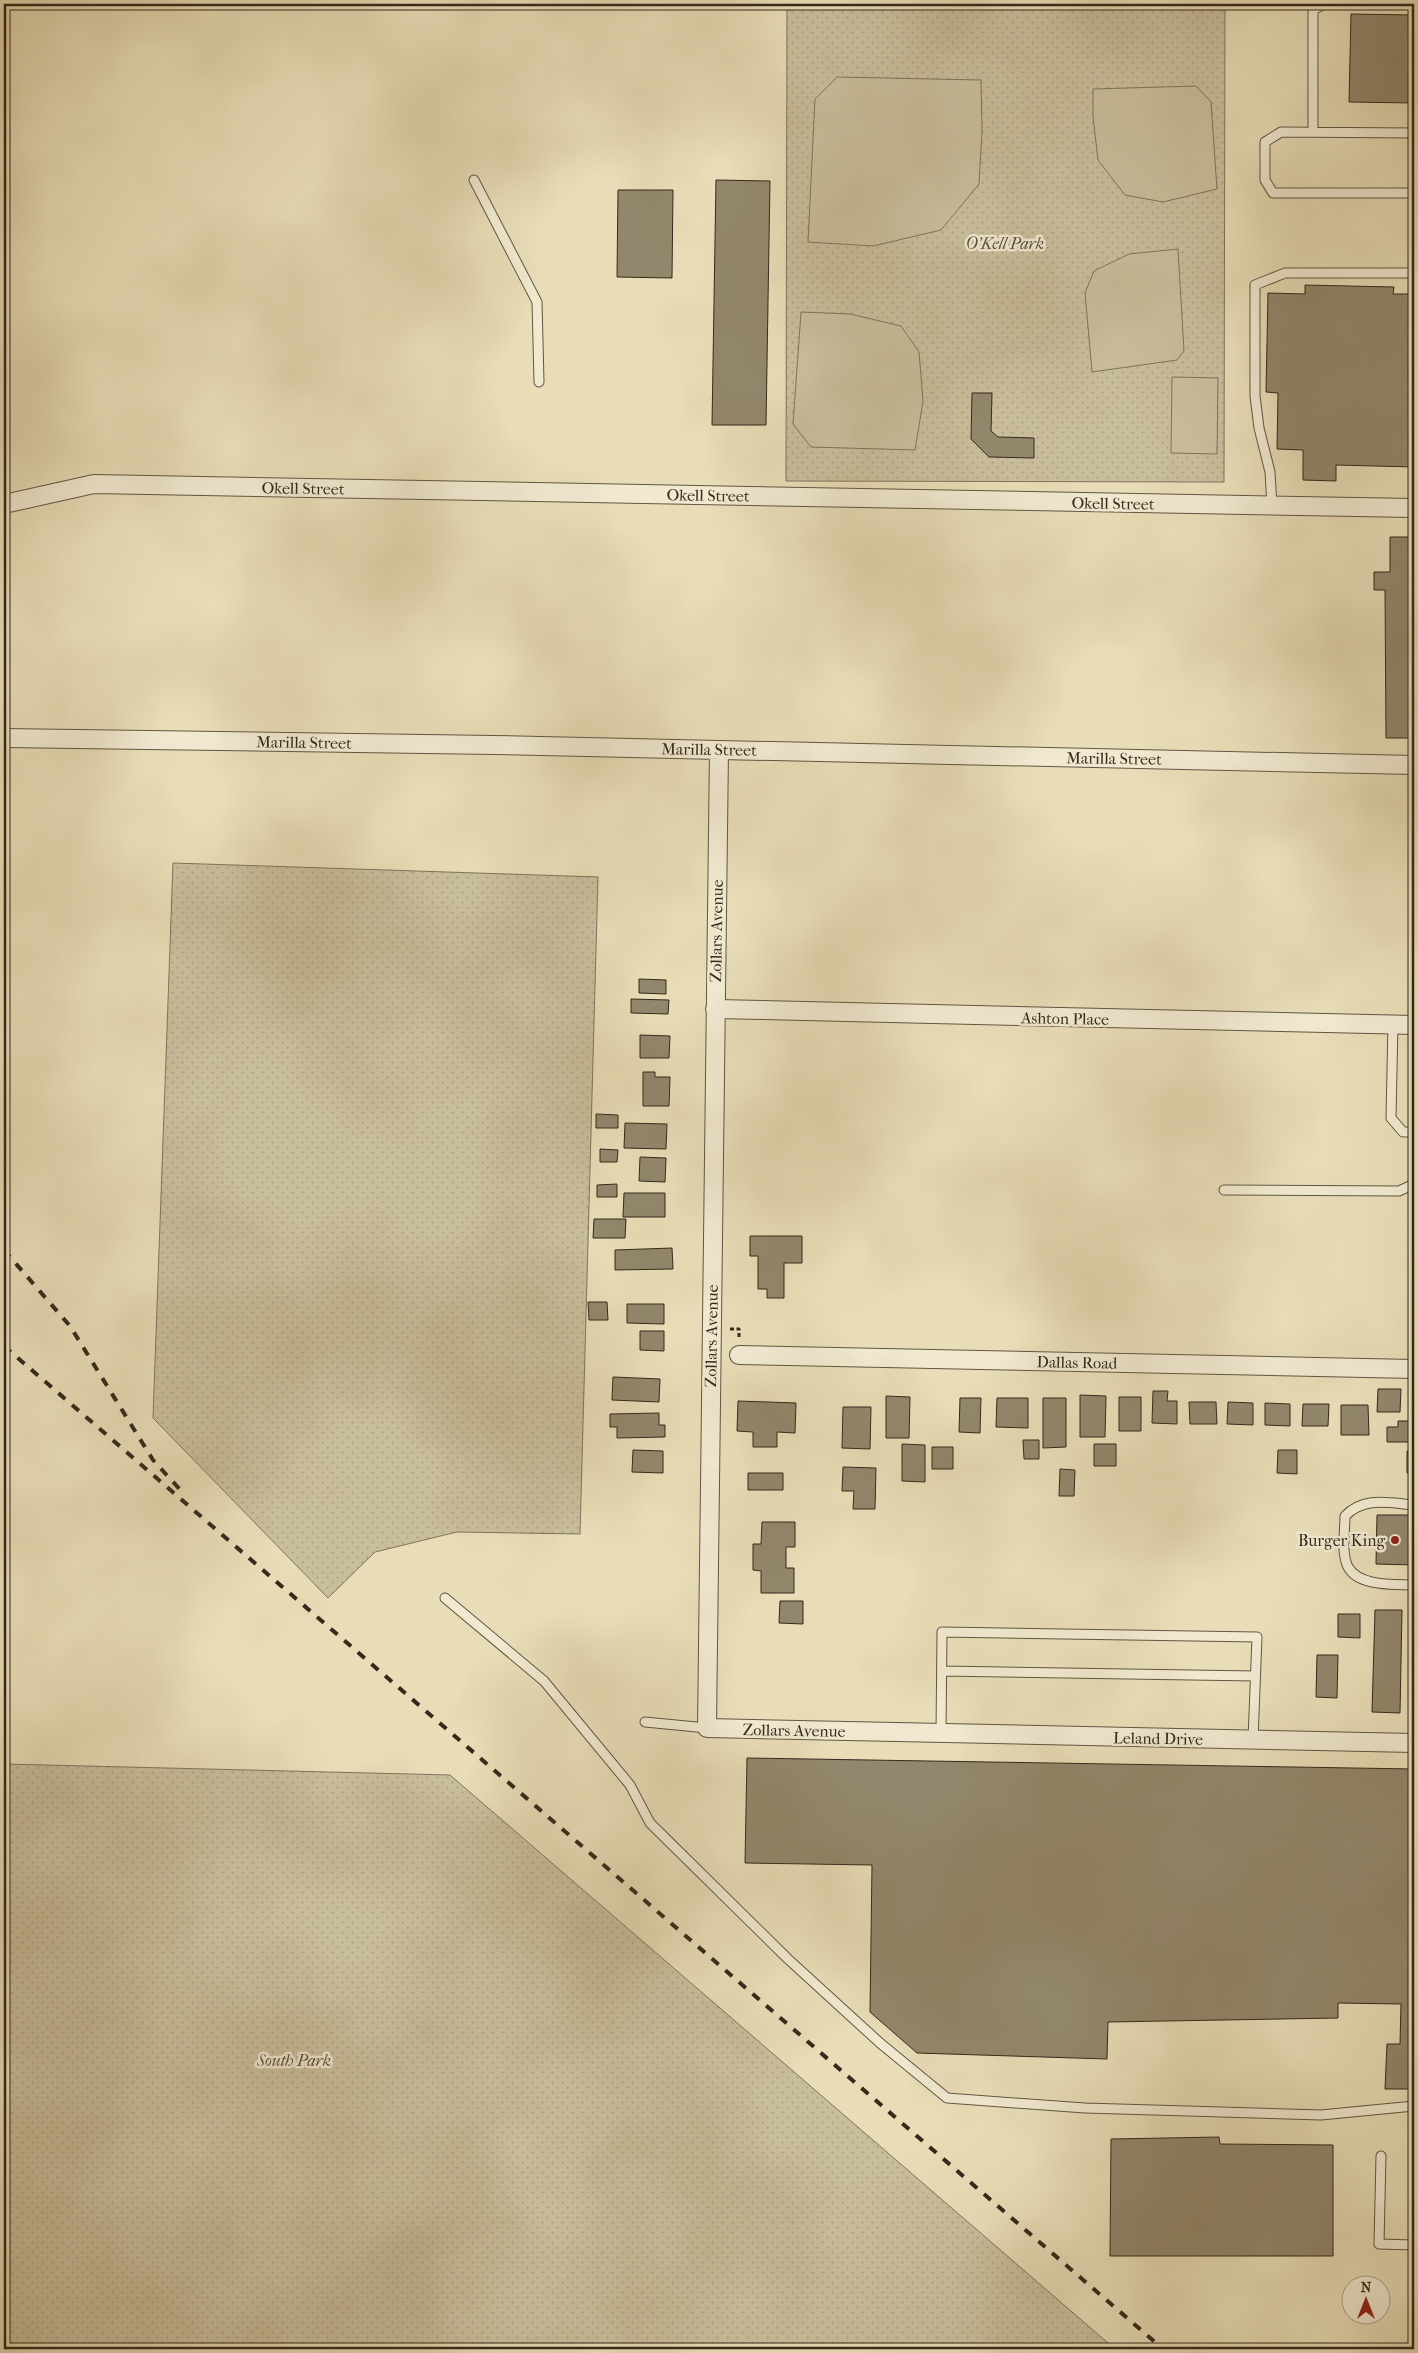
<svg xmlns="http://www.w3.org/2000/svg" width="1418" height="2353" viewBox="0 0 1418 2353" font-family="'IM FELL French Canon',serif">
	<defs>
		<pattern id="grass-dots" width="8" height="8" patternUnits="userSpaceOnUse" patternTransform="scale(1.25)"><rect width="8" height="8" fill="#c9be9c"/><path d="M2 2h.1M6 6h.1" fill="none" stroke="#ada386" stroke-width="1.8" stroke-linecap="round"/></pattern>
	</defs>
	<rect width="100%" height="100%" fill="#e8ddb7"/>
	<filter id="stains"><feTurbulence type="fractalNoise" baseFrequency=".004" numOctaves="4"/><feColorMatrix values="0 0 0 0 .2 0 0 0 0 .09 0 0 0 0 .02 0 0 0 .5 -.17"/></filter>
	<radialGradient id="worn" r=".72"><stop offset=".6" stop-color="#630" stop-opacity="0"/><stop offset="1" stop-color="#630" stop-opacity=".3"/></radialGradient>
	<path fill="url(#grass-dots)" stroke="#7e745c" d="M787,4H1225L1224,482L786,481Z
		M173,863L598,877L580,1534L457,1532L375,1552L328,1598L153,1418Z
		M4,1764L450,1775L1115,2349H4Z"/>
	<path fill="#c9be9c" stroke="#7e745c" d="M837,77L981,80L982,132L979,184L941,230L873,246L808,242L815,99Z
		M1196,86L1211,102L1217,189L1163,202L1125,195L1098,160L1093,117V89Z
		M1178,249L1184,351L1177,360L1092,372L1085,293L1094,271L1129,254Z
		M801,312L850,314L901,326L919,352L923,401L915,450L811,447L793,424Z
		M1172,377L1218,378L1217,454L1171,453Z"/>
	<path fill="#92876c" stroke="#34291b" d="M1351,14L1414,15V103L1349,102Z
		M716,180L770,181L766,425H712Z
		M618,190H673L672,278L617,277Z
		M1305,285L1394,287L1393,294H1414V467L1336,465V481L1303,480V450L1277,449L1278,393L1266,392L1268,293L1305,294Z
		M972,393H992L991,431L998,437L1034,438V458L989,457L971,439Z
		M1390,537H1414V738H1386L1385,590H1374V572H1390Z
		M639,979L666,980V994L639,993Z
		M631,999L669,1000L668,1014L631,1013Z
		M640,1035L670,1036L669,1058H640Z
		M643,1072H655V1077H670L669,1106H643Z
		M596,1114L618,1115V1128H596Z
		M625,1123L667,1124L666,1149L624,1148Z
		M600,1149L618,1150L617,1162H600Z
		M640,1157L666,1158L665,1182L639,1181Z
		M617,1184V1197H597V1185Z
		M624,1193H665V1217H623Z
		M594,1219H626L625,1238H593Z
		M750,1236H802V1263H784V1298H767V1289H758V1256H750Z
		M672,1248L673,1269L615,1270V1250Z
		M588,1302H607L608,1320H589Z
		M627,1304H664V1324L627,1323Z
		M640,1331H664V1351L640,1350Z
		M613,1377L660,1379L659,1402L612,1400Z
		M1378,1389H1401L1400,1412H1377Z
		M1153,1391H1168L1167,1401H1177V1424L1152,1423Z
		M1080,1395L1106,1396L1105,1437H1080Z
		M886,1396L910,1397L909,1438H886Z
		M1412,1396H1414V1412H1412Z
		M1119,1397H1141V1431H1119Z
		M960,1398H981L980,1433L959,1432Z
		M997,1398H1028V1428L996,1427Z
		M1043,1398H1066V1447L1043,1448Z
		M738,1401L796,1403L795,1433L777,1432V1447H753V1432L737,1431Z
		M1189,1402H1216L1217,1424H1190Z
		M1228,1402L1253,1403V1425L1227,1424Z
		M1265,1403L1290,1404V1426L1265,1425Z
		M1303,1404H1329L1328,1426H1302Z
		M1341,1405H1368L1369,1435H1341Z
		M843,1407H871L870,1449L842,1448Z
		M659,1413V1425H665V1437L617,1438V1427H610V1414Z
		M1398,1421H1414V1442H1387V1427H1398Z
		M1023,1440H1039V1459H1024Z
		M902,1444L925,1445V1482L902,1481Z
		M1094,1444H1116V1466H1094Z
		M932,1447H953V1469H932Z
		M633,1450L663,1451V1473L632,1472Z
		M1278,1450H1297V1474L1277,1473Z
		M1407,1451H1414V1473H1407Z
		M843,1467L876,1468L875,1509H853L854,1491H842Z
		M1060,1469L1075,1470L1074,1496H1059Z
		M748,1473H783V1490H748Z
		M1377,1515H1414V1565L1376,1564Z
		M762,1522H795V1547H786V1568H794V1593H761V1571L753,1570V1544H761Z
		M780,1601H803V1624L779,1623Z
		M1375,1610H1402L1400,1713L1372,1712Z
		M1338,1614H1360V1638L1338,1637Z
		M1317,1655H1338L1337,1698L1316,1697Z
		M747,1758L1414,1769V2089H1385L1387,2044H1400L1401,2004L1338,2003V2018L1108,2022L1107,2059L917,2053L870,2012L872,1865L745,1863Z
		M1219,2137L1220,2144L1333,2145V2256H1110L1111,2139Z"/>
	<g fill="none" stroke-linecap="round" stroke-linejoin="round">
		<defs>
			<path id="service" d="M1313,131V10L1324,4
				M1414,133L1281,132L1265,142V180L1273,193H1414
				M474,180L537,302L539,382
				M1272,506L1270,472L1259,428L1255,396V285L1285,273H1414
				M1393,1024L1391,1118L1403,1132H1414
				M1224,1190L1399,1191L1414,1184
				M1414,1505C1389,1503 1364,1496 1345,1516C1345,1531 1341,1553 1348,1567C1359,1587 1395,1584 1414,1585
				M445,1598L544,1681L630,1785L650,1823L788,1959L880,2043L947,2098L1085,2108L1321,2115L1414,2106
				M942,1671L1255,1676
				M645,1722L707,1728
				M941,1733L942,1632L1257,1637L1253,1740
				M1381,2156L1379,2244L1414,2245"/>
			<path id="minor" d="M4,504L94,484L1414,508
				M4,738L493,745L1414,765
				M719,750L707,1728L1414,1743
				M715,1009L1414,1025
				M739,1355L1414,1369"/>
		</defs>
		<use href="#service" stroke="#615642" stroke-width="11"/>
		<use href="#minor" stroke="#615642" stroke-width="20"/>
		<path stroke="#34291b" stroke-width="3" stroke-dasharray="4 2.5" stroke-linecap="butt" d="M730,1329H739V1339"/>
		<use href="#service" stroke="#f0e9d0" stroke-width="9"/>
		<use href="#minor" stroke="#f0e9d0" stroke-width="18"/>
		<path stroke="#34291b" stroke-width="4" stroke-dasharray="9 9" stroke-linecap="butt" d="M4,1250L70,1326L153,1460L185,1495
			M4,1346L1163,2349"/>
	</g>
	<circle fill="#8f2418" stroke="#f0e9d0" stroke-width="2" cx="1395" cy="1540" r="5"/>
	<g text-anchor="middle" stroke-width="5" stroke-linejoin="round" paint-order="stroke">
		<g font-size="16" font-style="italic" fill="#594e3b" stroke="#f0e9d0">
			<text x="1005" y="249">O'Kell Park</text>
			<text x="294" y="2066">South Park</text>
		</g>
		<g font-size="16" fill="#34291b" stroke="#f0e9d0">
			<text transform="translate(303 488) rotate(1)" y="6">Okell Street</text>
			<text transform="translate(708 495) rotate(1)" y="6">Okell Street</text>
			<text transform="translate(1113 503) rotate(1)" y="6">Okell Street</text>
			<text transform="translate(304 742) rotate(1)" y="6">Marilla Street</text>
			<text transform="translate(709 749) rotate(1)" y="6">Marilla Street</text>
			<text transform="translate(1114 758) rotate(1)" y="6">Marilla Street</text>
			<text transform="translate(716 931) rotate(-89)" y="6">Zollars Avenue</text>
			<text transform="translate(1065 1018) rotate(1)" y="6">Ashton Place</text>
			<text transform="translate(711 1336) rotate(-89)" y="6">Zollars Avenue</text>
			<text transform="translate(1077 1362) rotate(1)" y="6">Dallas Road</text>
			<text transform="translate(794 1730) rotate(1)" y="6">Zollars Avenue</text>
			<text transform="translate(1158 1738) rotate(1)" y="6">Leland Drive</text>
		</g>
		<g font-size="16" fill="#34291b" stroke="#f0e9d0" text-anchor="end">
			<text x="1385" y="1546">Burger King</text>
		</g>
	</g>
	<rect width="1418" height="2353" fill="none" stroke="#e8ddb7" stroke-width="20"/>
	<rect x="5" y="5" width="1408" height="2343" fill="none" stroke="#34291b" stroke-width="2.5"/>
	<rect x="10" y="10" width="1398" height="2333" fill="none" stroke="#34291b"/>
	<g transform="translate(1366 2300)"><circle r="24" fill="#f0e9d0" stroke="#a59c88"/>
	<path d="M0-4L9 19L0 12L-9 19Z" fill="#8f2418"/>
	<text y="-8" font-size="14" font-weight="bold" text-anchor="middle" fill="#34291b">N</text>
	</g>
	<rect width="100%" height="100%" filter="url(#stains)"/>
	<rect width="100%" height="100%" fill="url(#worn)"/>
</svg>
